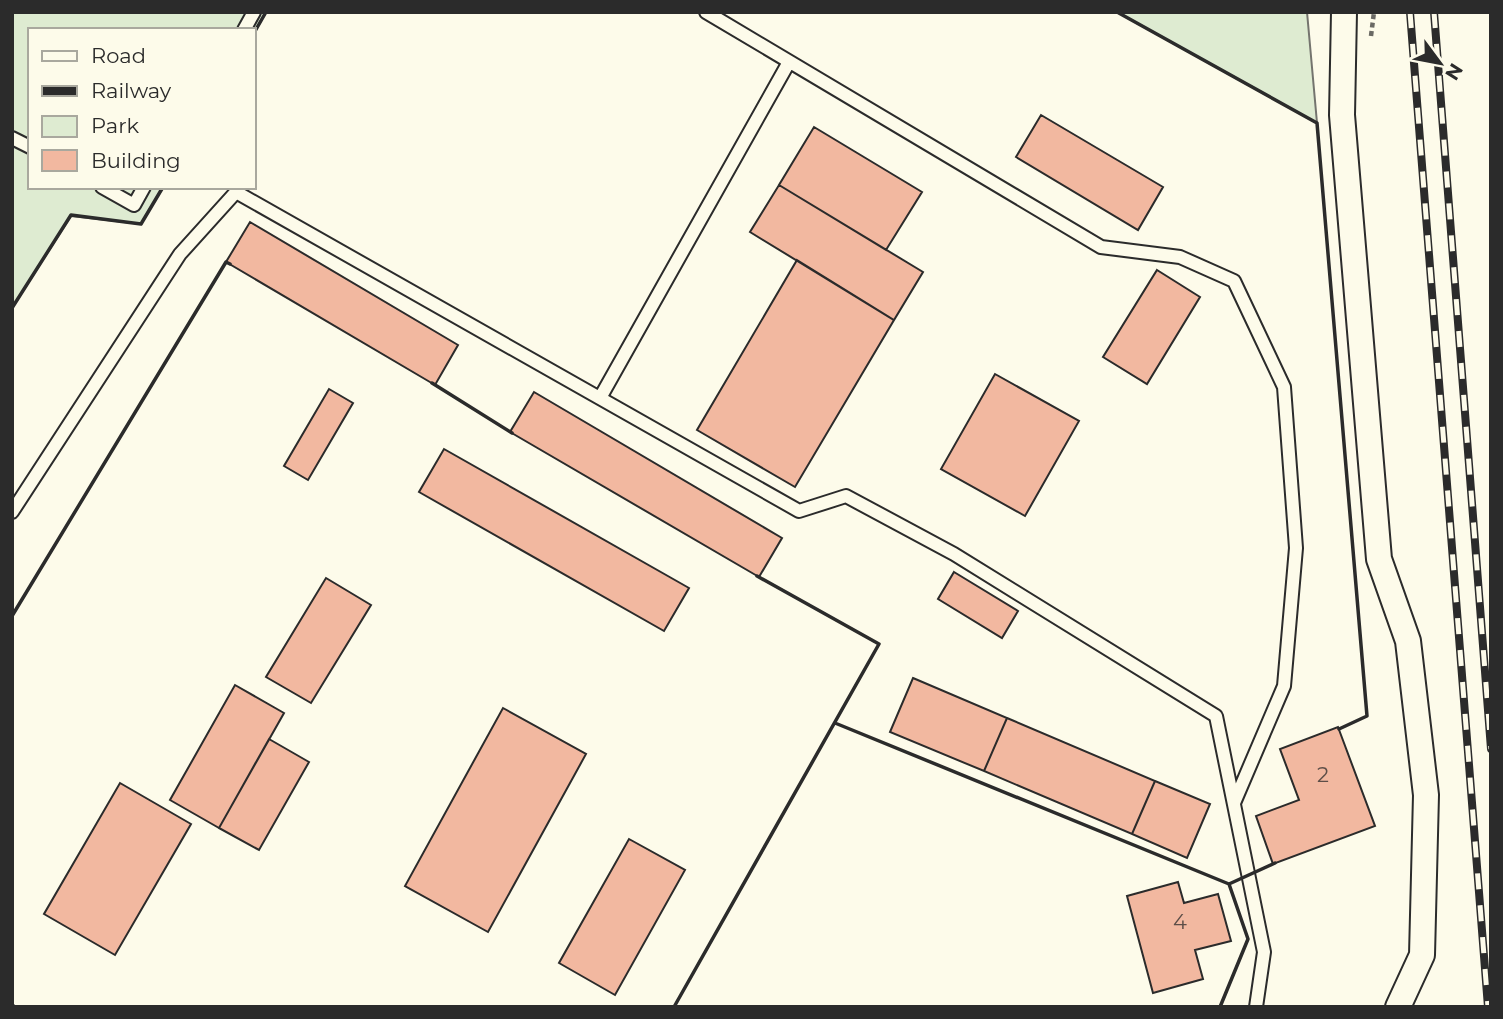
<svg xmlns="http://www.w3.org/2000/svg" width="1503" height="1019" viewBox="0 0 1503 1019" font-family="Montserrat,sans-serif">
	<rect width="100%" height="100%" fill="#fdfbea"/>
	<path fill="#deebd1" stroke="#74746e" stroke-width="2" d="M12,12H266L254,33V30H30V187H163L141,224L71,216L12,308Z
		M1117,12H1307L1317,123Z"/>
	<path fill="#f2b8a0" stroke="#2b2b2b" stroke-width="2" d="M1041,115L1163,187L1138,230L1016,157Z
		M814,127L922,192L886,250L779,185Z
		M779,185L923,272L894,320L750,232Z
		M250,222L458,345L435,385L226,262Z
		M797,260L894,320L795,487L697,430Z
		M1157,270L1200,297L1147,384L1103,357Z
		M995,374L1079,421L1025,516L941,469Z
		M329,389L353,403L308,480L284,466Z
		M534,392L782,538L759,577L510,432Z
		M444,449L689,588L664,631L419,492Z
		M954,572L1018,611L1002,638L938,599Z
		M326,578L371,605L311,703L266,677Z
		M913,678L1007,718L984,771L890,732Z
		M235,685L284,713L219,828L170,800Z
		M503,708L586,754L488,932L405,886Z
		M1007,718L1155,781L1132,834L984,771Z
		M1338,727L1375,826L1273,864L1256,816L1299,800L1280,749Z
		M269,739L309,762L259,850L219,828Z
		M1155,781L1210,804L1187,858L1132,834Z
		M120,783L191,824L115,955L44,914Z
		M629,839L685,870L615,995L559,963Z
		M1178,882L1184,903L1218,894L1231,941L1195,950L1203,979L1153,993L1127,896Z"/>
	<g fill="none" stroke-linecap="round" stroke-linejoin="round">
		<defs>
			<path id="lane" d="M706,12L1101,247L1180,257L1234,281L1284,387L1296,548L1284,686L1234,803
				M244,30L254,12
				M12,138L30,147
				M102,187L134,205L144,187
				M600,398L789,62
				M12,512L180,254L236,192L799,511L846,496L954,554L1216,716L1264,952L1256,1007"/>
			<path id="street" d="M1344,12L1342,115L1379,559L1408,641L1426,795L1422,955L1398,1007"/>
		</defs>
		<use href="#lane" stroke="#2b2b2b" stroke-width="16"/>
		<use href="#street" stroke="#2b2b2b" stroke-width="28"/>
		<path stroke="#6a6964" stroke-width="4.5" stroke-dasharray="5 3.5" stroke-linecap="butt" d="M1371,36L1374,12"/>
		<use href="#lane" stroke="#fdfbea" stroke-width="12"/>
		<use href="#street" stroke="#fdfbea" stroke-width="24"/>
		<defs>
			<path id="rail" d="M1410,12L1488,1007
				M1434,12L1491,749"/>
		</defs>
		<use href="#rail" stroke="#2b2b2b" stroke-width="8"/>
		<use href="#rail" stroke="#fdfbea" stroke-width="5" stroke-dasharray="16" stroke-linecap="butt"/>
		<path stroke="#2b2b2b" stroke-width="3.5" d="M1117,12L1317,123L1367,716L1339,729
			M254,33L266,12
			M12,308L71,215L141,224L163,187
			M432,383L512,433
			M12,616L226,262L230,264
			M835,723L1229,884L1275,863
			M12,1005L15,1007
			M674,1007L879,644L757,576
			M1220,1007L1248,939L1229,884"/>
	</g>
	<g text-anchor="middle" stroke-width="5" stroke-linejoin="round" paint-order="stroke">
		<g font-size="21" fill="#5d4e48">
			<text x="1323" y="782">2</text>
			<text x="1180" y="929">4</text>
		</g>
	</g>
	<rect width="1503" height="1019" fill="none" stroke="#2b2b2b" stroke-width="28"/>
	<rect x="28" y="28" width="228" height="161" fill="#fdfbea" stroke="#a9a89e" stroke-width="2"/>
	<rect x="42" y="51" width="35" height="10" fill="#fdfbea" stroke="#a9a89e" stroke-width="2"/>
	<text x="91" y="63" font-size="21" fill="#2b2b2b">Road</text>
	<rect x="42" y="86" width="35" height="10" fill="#2b2b2b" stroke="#a9a89e" stroke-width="2"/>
	<text x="91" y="98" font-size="21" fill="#2b2b2b">Railway</text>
	<rect x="42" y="116" width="35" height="21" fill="#deebd1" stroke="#a9a89e" stroke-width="2"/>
	<text x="91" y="133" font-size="21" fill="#2b2b2b">Park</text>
	<rect x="42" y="150" width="35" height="21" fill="#f2b8a0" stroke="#a9a89e" stroke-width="2"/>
	<text x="91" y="168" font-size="21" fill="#2b2b2b">Building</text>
	<g transform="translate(1440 63) rotate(122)" stroke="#fdfbea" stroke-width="5" paint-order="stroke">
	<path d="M0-5L12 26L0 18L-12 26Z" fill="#2b2b2b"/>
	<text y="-10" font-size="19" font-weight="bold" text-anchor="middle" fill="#2b2b2b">N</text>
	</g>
</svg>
